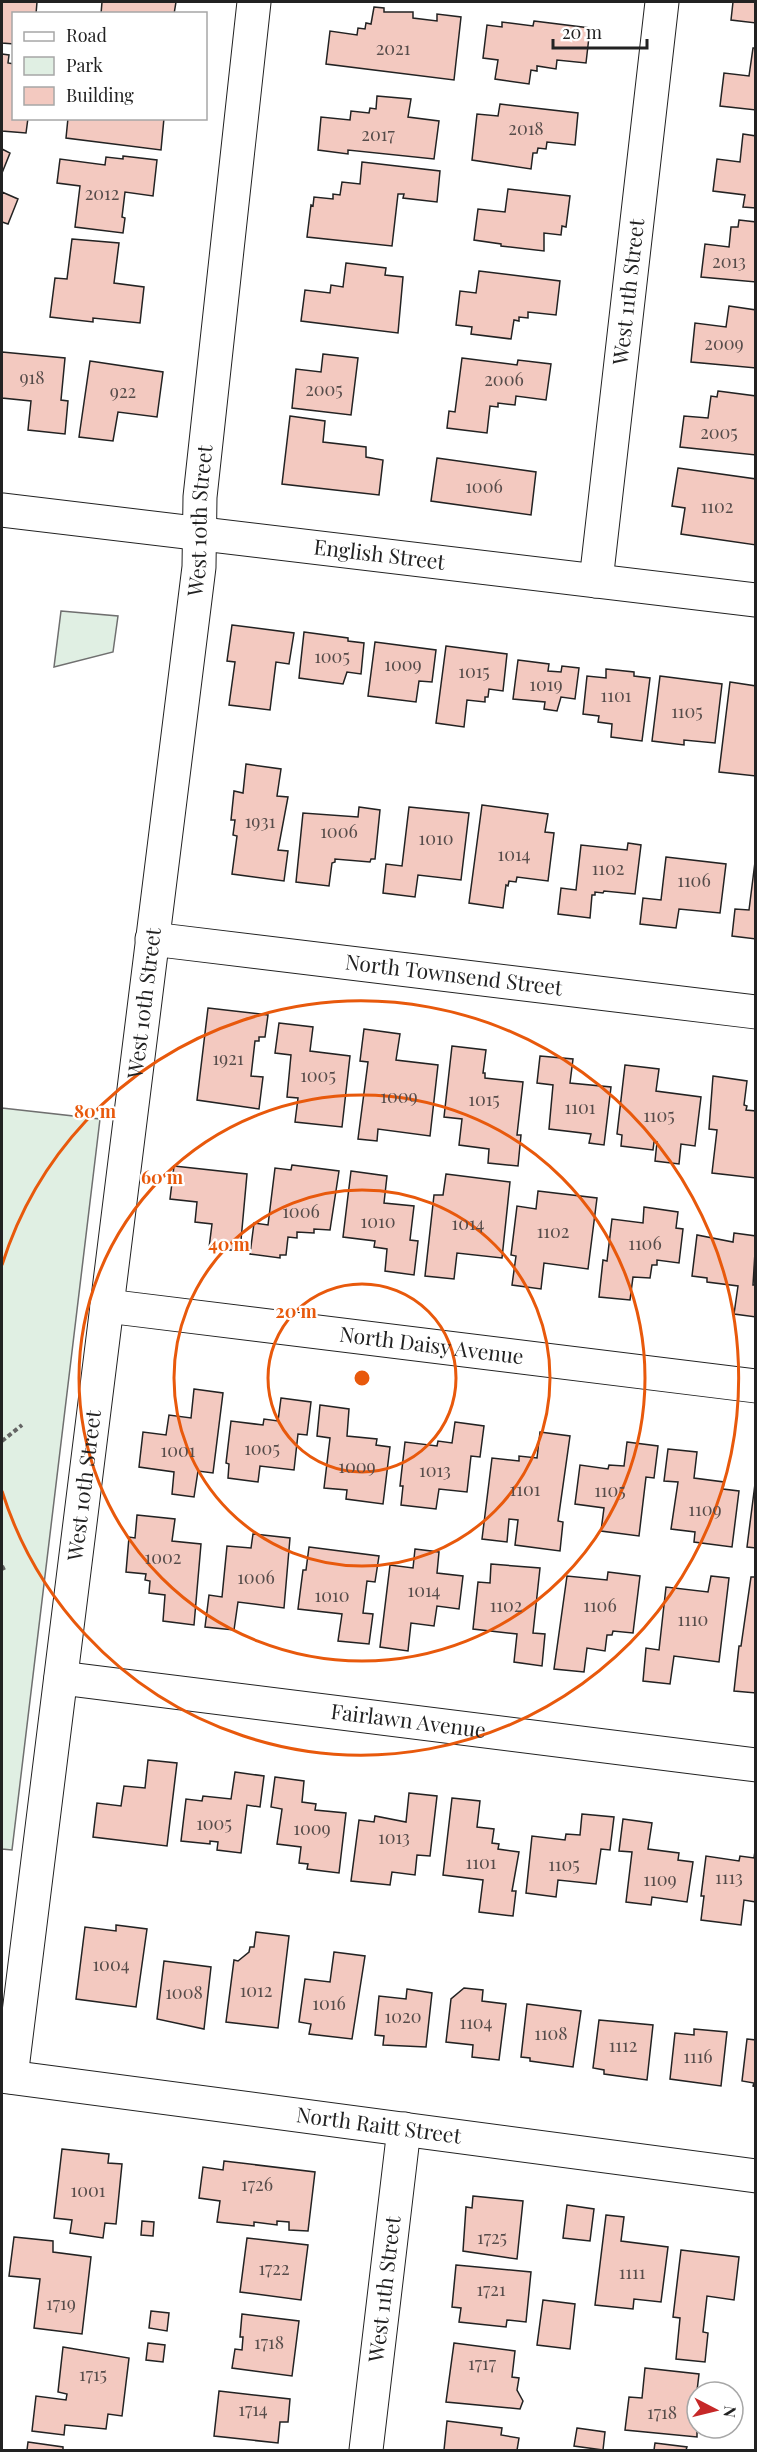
<svg xmlns="http://www.w3.org/2000/svg" width="757" height="2452" viewBox="0 0 757 2452" font-family="'Playfair Display',serif">
	<rect width="100%" height="100%" fill="#fff"/>
	<path fill="#e0efe3" stroke="#6f6f6f" stroke-width="1.5" d="M61,611L118,616L113,652L54,667Z
		M2,1108L100,1119L12,1850L2,1849Z"/>
	<path fill="#f3c9c0" stroke="#222" stroke-width="1.5" d="M2,2H37L36,14H14V44L2,43Z
		M102,2H176L174,14H101Z
		M733,2H756V23L731,20Z
		M374,7L384,8V12H413V18L437,21V14L461,17L454,80L326,64L330,31L357,35L358,28L365,29L366,23L371,24Z
		M534,21L590,28L586,63L557,60L556,69L537,66V71L531,70L529,84L495,79L498,60L483,58L487,25L502,27V22L533,26Z
		M753,48H756V110L720,106L724,73L749,76Z
		M2,54L9,55L8,63L14,64V118H28L26,133L2,131Z
		M377,96L411,99L408,117L439,121L434,159L348,150V154L318,150L321,117L350,120L351,111L369,113L370,108L376,109Z
		M500,104L578,113L575,145L547,142L546,149L538,148L537,153H533L531,169L472,160L477,114L498,116Z
		M68,118H164L161,150L66,138Z
		M743,134L756,136V208L743,207L745,195L713,191L717,159L740,162Z
		M2,149L10,153L2,173Z
		M123,156L157,160L153,196L125,192L122,217L125,218L123,233L75,227L80,186L57,183L60,159L105,165L106,157L123,159Z
		M362,162L440,171L437,202L403,198L404,194H398L392,246L307,237L311,205L313,206L314,197L333,199V194L340,195L342,182L360,184Z
		M508,189L570,196L566,227L562,226L561,235L544,233V251L501,246V244L474,240L478,209L505,212Z
		M2,192L18,199L8,224L2,222Z
		M739,220L756,222V282L701,277L705,244L729,247L731,227H738Z
		M72,239L119,243L114,283L144,287L140,323L93,318V322L50,317L55,278L67,279Z
		M346,263L386,268L385,275L403,277L398,333L301,321L305,290L330,293L331,285L343,287Z
		M479,271L560,281L556,315L528,312V318L519,317V321L514,320L511,339L471,334L472,327L456,325L460,291L476,293Z
		M729,306L756,310V368L691,362L695,323L726,327Z
		M2,352L65,358L61,400L68,401L65,434L28,430L31,401L2,398Z
		M323,354L358,358L351,415L292,408L296,369L321,372Z
		M462,358L517,365L518,360L551,364L546,400L516,396L515,405L498,403V407L490,406L487,433L447,428L449,411L455,412Z
		M90,361L163,372L157,417L118,412L113,441L79,437Z
		M718,391L756,396V455L680,447L684,416L708,418L711,396L717,397Z
		M290,416L325,421L323,442L366,447V457L383,460L379,495L282,484Z
		M437,458L536,472L531,515L431,501Z
		M678,468L756,479V545L681,534L685,508L672,506Z
		M232,625L294,633L289,664L276,662L270,710L229,705L235,662L227,661Z
		M304,632L348,638V641L364,643L361,674L347,672L343,684L299,678Z
		M375,642L436,650L432,682L419,681L416,702L368,696Z
		M446,646L507,654L503,691L489,689L488,697H485V702L467,700L464,727L436,723Z
		M518,660L549,664L548,671L561,672L562,666L579,668L575,699L561,697L557,711L544,709L545,702L513,699Z
		M606,669L634,672V676L650,678L642,741L611,737L612,724L598,722L599,716L583,714L587,676L606,678Z
		M660,676L722,684L715,743L684,740V745L652,741Z
		M730,682L756,686V776L719,772Z
		M246,764L281,769L277,796L288,797L278,850L288,851L284,881L232,874L237,836L233,835L235,820H231L234,791L243,793Z
		M482,805L548,814L545,832L554,833L548,881L517,877L516,882L509,881L508,886L506,885L503,908L469,903Z
		M359,807L380,810L375,859H371L370,862L335,859V862L332,863L329,886L296,882L303,813L358,817Z
		M409,807L469,813L461,880L418,875L415,897L383,893L386,864L402,866Z
		M628,843L641,845L635,894L604,891L603,893L595,892V895H592L590,918L558,914L561,888L576,890L581,845L627,850Z
		M756,854V939L732,936L735,909L749,910Z
		M666,857L726,864L720,913L679,909L676,928L640,924L643,898L661,900Z
		M208,1008L268,1015L265,1037H259V1041H255L251,1076L263,1077L259,1109L197,1100Z
		M279,1023L313,1027L310,1051L350,1056L342,1127L295,1122L298,1098L287,1097L291,1055L275,1053Z
		M364,1029L400,1034L396,1060L438,1065L430,1136L378,1129L377,1141L358,1139L368,1062L360,1061Z
		M452,1046L486,1050L483,1073H485V1078L523,1082L517,1135H521L518,1166L488,1163L489,1149L459,1145L462,1119L444,1117Z
		M540,1056L573,1059L570,1083L611,1087L604,1145L589,1143L591,1134L549,1129L553,1085L537,1083Z
		M625,1065L659,1069L656,1091L701,1097L695,1146L681,1144L679,1164L655,1161L657,1142H654L653,1150L621,1146L622,1135L617,1134Z
		M713,1076L747,1081L744,1105L747,1106L746,1110L756,1111V1178L712,1173L717,1130L709,1129Z
		M292,1165L339,1171L330,1230L314,1229V1233L297,1232V1238L288,1237L286,1255H280V1258L250,1254L254,1223L268,1225L275,1168L291,1170Z
		M174,1166L247,1174L240,1251L209,1248L212,1224L195,1222L197,1202L170,1199Z
		M351,1171L387,1176L384,1203L414,1206L410,1240L418,1241L414,1275L385,1271L387,1249L374,1247L375,1241L343,1237Z
		M446,1174L510,1182L502,1258L457,1253L454,1279L425,1276L434,1195H443Z
		M538,1191L597,1198L588,1269L544,1263L541,1289L512,1285L516,1256L511,1255L517,1206L536,1209Z
		M644,1207L678,1212L676,1228L683,1229L679,1263L657,1260V1265H652L650,1278L633,1277L630,1300L599,1297L603,1260L607,1261L612,1219L643,1223Z
		M734,1233L756,1236L753,1285H756V1317L734,1314L738,1286L707,1282V1278L692,1276L697,1235L733,1242Z
		M194,1389L223,1393L213,1473L198,1471L194,1497L172,1494L174,1472L139,1467L143,1432L166,1435L169,1415L191,1418Z
		M281,1398L311,1402L307,1435L298,1434L294,1470L260,1466L258,1482L228,1478L229,1464L226,1463L231,1421L263,1425L264,1419L278,1421Z
		M320,1405L349,1409L347,1436L377,1439L376,1445L390,1447L383,1504L346,1499L347,1490L324,1488L330,1438L317,1436Z
		M455,1422L484,1426L480,1457L471,1456L467,1492L439,1489L436,1509L401,1505L403,1486H400L405,1442L437,1446L438,1441L452,1443Z
		M540,1432L570,1436L558,1521L563,1522L560,1551L515,1545L518,1520L509,1519L507,1542L482,1539L492,1458L519,1461V1456L537,1458Z
		M627,1442L658,1446L654,1478L646,1477L639,1536L601,1531L604,1508L575,1504L580,1465L608,1469L609,1465L624,1466Z
		M668,1449L697,1452L694,1478L724,1482L723,1489L739,1491L732,1547L694,1542L695,1532L671,1529L678,1482L664,1481Z
		M756,1476V1548L747,1547Z
		M137,1515L175,1519L172,1541L201,1544L194,1625L163,1621L165,1595L149,1593L150,1581L145,1580L146,1574L126,1572L129,1537L135,1538Z
		M253,1534L290,1538L284,1608L238,1602L234,1630L205,1627L209,1595L222,1597L227,1546L251,1548Z
		M309,1547L379,1556L375,1582L367,1581L363,1613L373,1614L369,1644L338,1641L342,1614L298,1609L303,1570H306Z
		M415,1549L439,1552L437,1573L463,1576L459,1609L437,1606L434,1626L411,1623L408,1651L380,1647L390,1565L413,1568Z
		M491,1564L540,1568L533,1633L545,1634L542,1666L514,1662L517,1634L473,1629L478,1582L490,1583Z
		M608,1572L640,1576L633,1633L613,1631L612,1635H607L605,1651L587,1648L584,1672L554,1669L567,1576L607,1580Z
		M711,1576L729,1578L719,1662L674,1656L670,1684L643,1681L646,1648L659,1650L666,1587L708,1592Z
		M751,1577H756V1693L734,1691L739,1646H741Z
		M148,1760L177,1763L167,1846L93,1837L97,1803L121,1806L124,1786L145,1788Z
		M235,1772L264,1776L260,1807L247,1805L241,1853L217,1850L218,1842L210,1841V1844L181,1841L186,1799L202,1801L203,1796L231,1799Z
		M275,1777L304,1781L302,1802L316,1804L315,1810L346,1813L339,1873L307,1869L308,1864L299,1863L301,1847L277,1844L282,1809L271,1807Z
		M409,1793L437,1796L430,1856L417,1855L415,1875L392,1872L390,1885L351,1881L359,1820L374,1822L375,1816L406,1822Z
		M452,1798L480,1801L477,1827L494,1829L492,1843L499,1844L498,1849L519,1852L512,1891H516L513,1916L479,1912L483,1880L443,1875Z
		M582,1814L614,1817L610,1850L601,1849L596,1884L558,1880L556,1897L526,1893L532,1836L565,1840L566,1834L580,1835Z
		M623,1819L652,1823L648,1849L679,1853L678,1860L693,1862L687,1902L652,1897L651,1905L626,1902L632,1852L619,1851Z
		M756,1844V1902L744,1900L741,1925L701,1920L704,1896H701L706,1856L739,1861L740,1856L754,1858Z
		M116,1925L147,1929L136,2007L76,1999L85,1927L116,1931Z
		M256,1932L289,1936L278,2028L226,2022L234,1960L238,1961L249,1952L250,1947H254Z
		M334,1952L365,1956L352,2039L309,2034L311,2024L299,2022L305,1979L330,1982Z
		M164,1961L211,1967L204,2029L157,2019Z
		M464,1988L483,1990L482,2001L506,2004L499,2060L472,2057L473,2045L446,2042L451,1999Z
		M407,1989L432,1993L426,2047L383,2045L384,2036L375,2035L379,1996L406,1999Z
		M527,2004L581,2011L573,2067L530,2061V2058L521,2057Z
		M599,2020L653,2025L647,2080L604,2074V2070L593,2068Z
		M694,2029L727,2032L721,2086L670,2079L675,2033L694,2035Z
		M747,2039L756,2040V2087L753,2086L754,2083L742,2081Z
		M62,2149L109,2154L108,2163L122,2164L116,2224L105,2223L103,2238L70,2233L72,2220L54,2218Z
		M224,2161L315,2172L308,2231L289,2230V2222L277,2221V2225L254,2222V2226L217,2222L220,2201L199,2198L203,2167L223,2170Z
		M473,2196L523,2201L517,2259L463,2251L466,2207L472,2208Z
		M567,2205L594,2209L590,2241L563,2238Z
		M606,2215L624,2217L621,2241L668,2247L661,2302L634,2299L633,2309L595,2305Z
		M142,2221L154,2222L153,2236L141,2235Z
		M14,2237L53,2241V2252L91,2257L82,2334L34,2328L40,2279L9,2276Z
		M247,2238L308,2245L301,2300L240,2292Z
		M681,2250L739,2257L734,2300L707,2296L703,2332L708,2333L705,2362L676,2359L680,2318L673,2317Z
		M456,2265L531,2272L526,2322L507,2320L506,2327L459,2322L461,2308L452,2307Z
		M543,2300L575,2304L570,2349L537,2345Z
		M151,2311L169,2313L167,2331L149,2328Z
		M242,2314L299,2321L292,2376L232,2368L235,2349L242,2350L243,2337H240Z
		M148,2343L165,2345L163,2362L146,2360Z
		M454,2343L515,2351L512,2377L519,2378L517,2390L523,2401L520,2409L446,2402Z
		M63,2347L129,2358L122,2416L108,2414L106,2429L65,2425L64,2435L32,2431L36,2396L66,2400L67,2394L58,2392Z
		M645,2368L699,2374L697,2391L702,2392H697V2437L625,2430L629,2397L642,2398Z
		M219,2391L290,2399L288,2422H280L278,2443L214,2436Z
		M447,2421L502,2428L501,2435L519,2438L517,2450H444Z
		M577,2428L605,2432L603,2450L574,2446Z
		M28,2442L63,2447V2450H27Z
		M655,2443L687,2447L686,2450H654Z"/>
	<g fill="none" stroke-linecap="round" stroke-linejoin="round">
		<defs>
			<g id="minor">
				<path id="s1" d="M2,510L756,600"/>
				<path id="s2" d="M596,581L662,2"/>
				<path id="s3" d="M152,939L756,1012"/>
				<path id="s4" d="M107,1306L756,1386"/>
				<path id="s5" d="M61,1678L756,1765"/>
				<path id="s6" d="M2,2076L756,2176"/>
				<path id="s7" d="M11,2077L199,567L200,497L254,2"/>
				<path id="s8" d="M366,2450L404,2129"/>
			</g>
		</defs>
		<use href="#minor" stroke="#222" stroke-width="35"/>
		<path stroke="#646464" stroke-width="4" stroke-dasharray="4.5 3" stroke-linecap="butt" d="M2,1441L22,1425
			M2,1566L5,1572"/>
		<use href="#minor" stroke="#fff" stroke-width="33"/>
	</g>
	<g fill="none" stroke="#e8590c" stroke-width="3">
		<circle cx="362" cy="1378" r="94"/>
		<circle cx="362" cy="1378" r="188"/>
		<circle cx="362" cy="1378" r="283"/>
		<path d="M2 1265A377 377 0 1 1 2 1491"/>
	</g>
	<g text-anchor="middle" stroke-width="4.5" stroke-linejoin="round" paint-order="stroke">
		<g font-size="18" fill="#564c4a">
			<text x="393" y="55">2021</text>
			<text x="526" y="135">2018</text>
			<text x="378" y="141">2017</text>
			<text x="102" y="200">2012</text>
			<text x="729" y="268">2013</text>
			<text x="724" y="350">2009</text>
			<text x="32" y="384">918</text>
			<text x="504" y="386">2006</text>
			<text x="324" y="396">2005</text>
			<text x="123" y="398">922</text>
			<text x="719" y="439">2005</text>
			<text x="484" y="493">1006</text>
			<text x="717" y="513">1102</text>
			<text x="332" y="663">1005</text>
			<text x="403" y="671">1009</text>
			<text x="474" y="678">1015</text>
			<text x="546" y="691">1019</text>
			<text x="616" y="702">1101</text>
			<text x="687" y="718">1105</text>
			<text x="260" y="828">1931</text>
			<text x="339" y="838">1006</text>
			<text x="436" y="845">1010</text>
			<text x="514" y="861">1014</text>
			<text x="608" y="875">1102</text>
			<text x="694" y="887">1106</text>
			<text x="228" y="1065">1921</text>
			<text x="318" y="1082">1005</text>
			<text x="399" y="1103">1009</text>
			<text x="484" y="1106">1015</text>
			<text x="580" y="1114">1101</text>
			<text x="659" y="1122">1105</text>
			<text x="301" y="1218">1006</text>
			<text x="378" y="1228">1010</text>
			<text x="468" y="1230">1014</text>
			<text x="553" y="1238">1102</text>
			<text x="645" y="1250">1106</text>
			<text x="262" y="1455">1005</text>
			<text x="178" y="1457">1001</text>
			<text x="357" y="1473">1009</text>
			<text x="435" y="1477">1013</text>
			<text x="525" y="1496">1101</text>
			<text x="610" y="1497">1105</text>
			<text x="705" y="1516">1109</text>
			<text x="163" y="1564">1002</text>
			<text x="256" y="1584">1006</text>
			<text x="424" y="1597">1014</text>
			<text x="332" y="1602">1010</text>
			<text x="506" y="1612">1102</text>
			<text x="600" y="1612">1106</text>
			<text x="693" y="1626">1110</text>
			<text x="214" y="1830">1005</text>
			<text x="312" y="1835">1009</text>
			<text x="394" y="1844">1013</text>
			<text x="481" y="1869">1101</text>
			<text x="564" y="1871">1105</text>
			<text x="729" y="1884">1113</text>
			<text x="660" y="1886">1109</text>
			<text x="111" y="1971">1004</text>
			<text x="256" y="1997">1012</text>
			<text x="184" y="1999">1008</text>
			<text x="329" y="2010">1016</text>
			<text x="403" y="2023">1020</text>
			<text x="476" y="2029">1104</text>
			<text x="551" y="2040">1108</text>
			<text x="623" y="2052">1112</text>
			<text x="698" y="2063">1116</text>
			<text x="257" y="2191">1726</text>
			<text x="88" y="2197">1001</text>
			<text x="492" y="2244">1725</text>
			<text x="274" y="2275">1722</text>
			<text x="632" y="2279">1111</text>
			<text x="491" y="2296">1721</text>
			<text x="61" y="2310">1719</text>
			<text x="269" y="2349">1718</text>
			<text x="482" y="2370">1717</text>
			<text x="93" y="2381">1715</text>
			<text x="253" y="2416">1714</text>
			<text x="662" y="2419">1718</text>
		</g>
		<g font-size="21" fill="#222" stroke="#fff">
			<text dy="7" stroke="none"><textPath href="#s2" startOffset="291">West 11th Street</textPath></text>
			<text dy="7" stroke="none"><textPath href="#s7" startOffset="1568">West 10th Street</textPath></text>
			<text dy="7" stroke="none"><textPath href="#s1" startOffset="380">English Street</textPath></text>
			<text dy="7" stroke="none"><textPath href="#s3" startOffset="304">North Townsend Street</textPath></text>
			<text dy="7" stroke="none"><textPath href="#s7" startOffset="1082">West 10th Street</textPath></text>
			<text dy="7" stroke="none"><textPath href="#s4" startOffset="327">North Daisy Avenue</textPath></text>
			<text dy="7" stroke="none"><textPath href="#s7" startOffset="596">West 10th Street</textPath></text>
			<text dy="7" stroke="none"><textPath href="#s5" startOffset="350">Fairlawn Avenue</textPath></text>
			<text dy="7" stroke="none"><textPath href="#s6" startOffset="380">North Raitt Street</textPath></text>
			<text dy="7" stroke="none"><textPath href="#s8" startOffset="162">West 11th Street</textPath></text>
		</g>
	</g>
	<circle cx="362" cy="1378" r="9" fill="#e8590c" stroke="#fff" stroke-width="3"/>
	<g font-size="18" text-anchor="middle" font-weight="bold" fill="#e8590c" stroke="#fff" stroke-width="4.5" stroke-linejoin="round" paint-order="stroke">
		<text x="95" y="1118">80 m</text>
		<text x="162" y="1184">60 m</text>
		<text x="229" y="1251">40 m</text>
		<text x="296" y="1318">20 m</text>
	</g>
	<rect width="757" height="2452" fill="none" stroke="#222222" stroke-width="6"/>
	<rect x="12" y="12" width="195" height="108" fill="#ffffff" stroke="#a7a7a7" stroke-width="1.5"/>
	<rect x="24" y="32" width="30" height="9" fill="#ffffff" stroke="#a7a7a7" stroke-width="1.5"/>
	<text x="66" y="42" font-size="18" fill="#222222">Road</text>
	<rect x="24" y="57" width="30" height="18" fill="#e0efe3" stroke="#a7a7a7" stroke-width="1.5"/>
	<text x="66" y="72" font-size="18" fill="#222222">Park</text>
	<rect x="24" y="87" width="30" height="18" fill="#f3c9c0" stroke="#a7a7a7" stroke-width="1.5"/>
	<text x="66" y="102" font-size="18" fill="#222222">Building</text>
	<g transform="translate(715 2410) rotate(97)"><circle r="28" fill="#ffffff" stroke="#a7a7a7" stroke-width="1.5"/>
	<path d="M0-4.5L10 22L0 15L-10 22Z" fill="#c62828"/>
	<text y="-9" font-size="16" font-weight="bold" text-anchor="middle" fill="#222222">N</text>
	</g>
	<path d="M553 39v9h94v-9" fill="none" stroke="#222222" stroke-width="3"/>
	<text x="562" y="39" font-size="18" fill="#222222" stroke="#ffffff" stroke-width="4.5" paint-order="stroke">20 m</text>
</svg>
